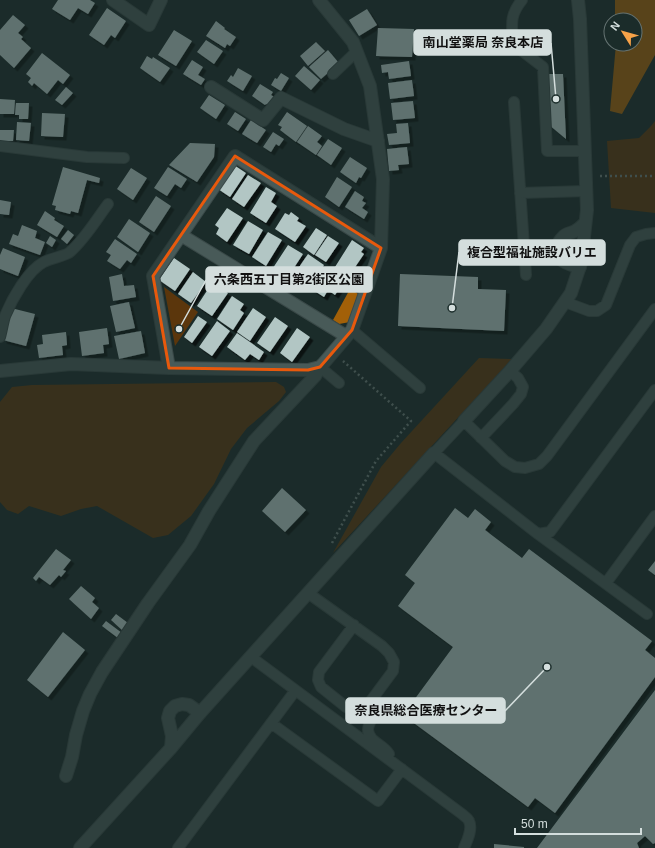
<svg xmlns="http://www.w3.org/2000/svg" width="655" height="848" viewBox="0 0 655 848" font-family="Arial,'Noto Sans JP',sans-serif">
	<defs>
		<filter id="shadow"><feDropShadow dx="3.5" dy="3.5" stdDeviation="0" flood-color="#0009"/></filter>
	</defs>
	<rect width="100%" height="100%" fill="#1b2c2a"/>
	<path fill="#5b360c" d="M655,121V213L611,208L607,141L639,138L651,126Z
		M164,287L198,312L175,346Z
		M479,358L512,359L333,553L381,467L401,443Z
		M276,382L284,387L286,392L279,401L247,428L231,449L214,484L191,516L168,535L153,538L97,506L81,509L61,516L29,506L18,514L7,510L0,502V402L12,387L32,385Z"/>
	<path fill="#a26008" d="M615,0H655V55L622,114L610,111L616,44H635V20H615Z
		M350,289L360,295L350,322L339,324L333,320Z"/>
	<path fill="#b2c6c4" filter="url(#shadow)" d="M58,0H90L95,3L88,14L78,8L70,20L52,9Z
		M107,8L126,21L115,38L111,35L104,45L89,35Z
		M367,9L377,25L359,36L349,20Z
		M13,15L25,25L18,33L23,37L21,39L31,48L14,68L0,55V30Z
		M216,21L225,28L224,29L236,37L230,46L227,44L225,48L206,36Z
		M378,28L414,29L412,57L376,56Z
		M174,30L192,41L176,66L158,55Z
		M206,40L223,51L214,64L197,52Z
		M316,42L325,51L308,66L300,56Z
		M328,50L338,62L329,70L330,71L321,79L309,67Z
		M42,53L70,75L63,84L58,80L47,94L34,83L32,86L28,82L31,78L26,74Z
		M147,56L152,59L153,57L170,68L160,82L140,68Z
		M192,60L203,67L198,75L205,79L201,85L183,74Z
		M409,61L411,76L389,79L388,72L382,73L381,65Z
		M304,66L320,80L311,90L295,76Z
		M238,68L252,76L243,91L227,81L231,75L233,77Z
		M281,73L289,78L281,91L271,85L275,78L277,79Z
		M546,74H563L566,139L548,124Z
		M412,80L414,96L390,99L388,83Z
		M260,84L273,92L271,95L274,97L269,105L266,104L265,105L252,96Z
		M66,87L73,93L62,105L55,100Z
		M209,95L225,105L216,119L200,108Z
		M0,99L15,100L14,114H0Z
		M413,101L415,118L393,120L391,103Z
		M16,103H29L28,119H19V115H15Z
		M235,112L246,119L238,131L227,124Z
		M287,112L307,126L296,142L280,130L282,127L278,125Z
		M42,113L65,114L63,137L41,136Z
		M251,120L266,130L257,143L242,134Z
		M17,122L31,123L29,141L16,140Z
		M408,123L410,143L389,145L387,134L397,133L396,124Z
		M308,126L322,136L317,142L322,146L316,155L297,142Z
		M0,130H14L13,141H0Z
		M273,132L284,139L279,146L276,144L271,152L263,147Z
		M328,139L342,148L331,165L317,155Z
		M190,143L215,144L214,157L197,182L169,165Z
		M407,147L409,164L398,165L399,170L389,171L387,149Z
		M350,157L367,168L361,178L359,177L356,183L340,172Z
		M234,165L246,173L230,197L218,189Z
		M63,167L100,178L99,183L87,180L78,213L71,211L70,214L55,210L56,206L52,205Z
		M168,167L187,179L181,188L175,184L167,196L154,188Z
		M131,168L147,178L133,200L117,189Z
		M248,175L261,183L244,207L232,199Z
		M337,177L352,187L339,207L325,197Z
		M266,187L276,193L271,202L277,206L266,223L250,213Z
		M355,191L364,197L362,201L366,203L362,208L368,212L364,219L345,207Z
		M156,196L171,206L154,232L139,222Z
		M0,200L11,202L9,215L0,214Z
		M227,208L243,218L227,242L216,234L219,228L215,225Z
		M45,211L55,218L54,220L64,226L57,237L37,225Z
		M291,212L299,218L297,221L306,226L295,242L275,229L285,213L289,215Z
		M129,219L150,233L138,252L117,237Z
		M248,221L263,230L249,254L233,245Z
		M22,225L37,231L35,238L45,242L40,255L9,244L13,234L18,236Z
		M316,228L327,235L314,255L303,247Z
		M68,230L74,235L67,244L61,239Z
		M268,232L282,240L266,266L252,257Z
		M50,236L56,240L52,247L46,243Z
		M328,236L339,243L326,262L315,255Z
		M115,239L137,254L131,263L127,260L120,269L107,261L111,255L106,252Z
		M352,240L364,248L361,252L364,254L349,276L335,267Z
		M288,245L303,254L286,280L271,271Z
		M3,248L25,257L18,276L0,269V255Z
		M308,254L324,265L310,287L293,276Z
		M174,258L190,269L175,291L159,280Z
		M329,267L340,275L337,279L343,283L335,295L328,290L324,297L313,290Z
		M193,272L206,282L191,303L178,294Z
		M122,274L124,286L134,285L136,297L113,301L109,277Z
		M400,274L478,277V289L506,290L504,331L398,326Z
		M212,283L228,293L212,316L197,306Z
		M232,296L244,304L240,310L244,313L233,330L217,319Z
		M129,302L135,328L116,332L110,306Z
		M11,308L35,314L26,346L3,340Z
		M253,308L266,317L250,341L237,332Z
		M198,316L207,322L192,343L184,337Z
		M275,317L288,326L270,352L257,343Z
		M217,321L230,331L212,356L199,347Z
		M107,328L109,344L103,345L104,353L82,356L79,332Z
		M297,328L310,337L292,362L280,353Z
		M141,331L145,353L119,359L114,336Z
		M66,332L67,345L62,346L63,355L39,358L37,345L43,344L42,335Z
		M237,333L264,352L259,360L250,354L245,360L227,347Z
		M282,488L306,510L285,532L262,511Z
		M455,508L468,518L475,509L491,522L485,530L522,558L529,549L652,641L645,650L655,658V677L555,813L535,798L528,807L403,715L453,647L398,606L415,583L405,575Z
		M56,549L71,560L63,570L66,571L61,577L59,575L50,585L39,577L36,581L33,578Z
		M655,561V575L648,570Z
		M81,586L95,598L92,602L99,608L91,619L69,599Z
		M116,614L128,623L122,630L111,620Z
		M106,621L122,633L118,638L102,626Z
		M63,632L85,650L48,697L27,680Z
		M655,690V843L653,844L645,836L637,843L639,848H537Z
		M494,844L524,847V848H494Z"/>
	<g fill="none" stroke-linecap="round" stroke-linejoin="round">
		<defs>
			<path id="lane" d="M522,0C509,16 512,25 513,44L543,67L547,151H585
				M333,74L357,51
				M514,102L526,275
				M0,146L87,157L124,158
				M520,193L586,191
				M565,302L589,311H597L606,305L630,245L636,237L646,234L655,233
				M655,309L547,456L539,464L525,468L515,467L505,461L464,421L434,453L538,534L550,532L655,390
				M352,330L420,388
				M0,337C2,330 3,322 5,316C12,299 28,270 44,262C51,258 66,256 70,252C85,239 96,220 108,204
				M320,367L339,383
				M481,438L513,404L521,394L523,387L518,378L510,371
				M538,534L647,614
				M606,583L655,516
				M308,593L382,646L389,653L394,662L393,671L370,702L364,708L355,710L346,707L321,687L318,680L319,672L354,625
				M251,657L462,814C464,816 468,818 469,821C473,829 467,841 464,848
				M370,702C371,706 373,711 372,715C372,724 363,727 372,739C377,744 385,747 389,754
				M271,723L378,801L402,769
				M178,848L295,691"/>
			<path id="street" d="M113,0L149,25L161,0
				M211,87L263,120L281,98L344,129L378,141
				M181,235L346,336
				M580,267C569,265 554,260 557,247C558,242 561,239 564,236C567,233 572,233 575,231C579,229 582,226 585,223
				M169,368L153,276L235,156L381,248
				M0,371L71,364L169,368L308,370L320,367L323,364L352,330L381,248L383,179L370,86L353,42L319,0
				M171,748L172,736L168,718L170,711L175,706L182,704L189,705L200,713
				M66,776L72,757L76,735L83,711L90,694L102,672L148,603L190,545L209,511L254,441L315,376L320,367"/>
			<path id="secondary" d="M464,421L510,371L546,329L571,293L581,263L587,210L580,19L578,0
				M80,848L171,748L200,713L434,453"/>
		</defs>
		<use href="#lane" stroke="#3a4948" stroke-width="12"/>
		<use href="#street" stroke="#3a4948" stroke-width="14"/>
		<use href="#secondary" stroke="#3a4948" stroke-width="14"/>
		<path stroke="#6c7a78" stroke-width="2.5" stroke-dasharray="2 3" stroke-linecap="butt" d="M600,176H655
			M332,543L376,461L411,421L343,361"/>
		<use href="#lane" stroke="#485a58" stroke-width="10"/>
		<use href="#street" stroke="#485a58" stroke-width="12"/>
		<use href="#secondary" stroke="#485a58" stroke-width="12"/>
	</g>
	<path d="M0 0H655V848H0ZM235,156L381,248L352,330L320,367L308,370L169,368L153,276Z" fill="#1b2c2a" fill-opacity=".55" fill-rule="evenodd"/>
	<path fill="none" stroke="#e8590c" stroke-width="3" stroke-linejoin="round" d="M235,156L381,248L352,330L320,367L308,370L169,368L153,276Z"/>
	<path fill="none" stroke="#d4dedd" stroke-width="1.5" d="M556 99L551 43M452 308L459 252M179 329L206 280M547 667L505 711"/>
	<g fill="#d4dedd" stroke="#1b2c2a" stroke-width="1.5">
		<circle cx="556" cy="99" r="4"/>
		<circle cx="452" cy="308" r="4"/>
		<circle cx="179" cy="329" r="4"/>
		<circle cx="547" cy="667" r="4"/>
	</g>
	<g fill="#d4dedd" stroke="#d4dedd" stroke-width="1.5">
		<rect x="414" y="30" width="137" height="25" rx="4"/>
		<rect x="459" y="240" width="146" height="25" rx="4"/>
		<rect x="206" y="267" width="166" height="25" rx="4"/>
		<rect x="346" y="698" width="159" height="25" rx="4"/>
	</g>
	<g font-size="13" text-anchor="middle" font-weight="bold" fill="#111">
		<text x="483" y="47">南山堂薬局 奈良本店</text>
		<text x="532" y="257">複合型福祉施設バリエ</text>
		<text x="289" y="284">六条西五丁目第2街区公園</text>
		<text x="426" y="715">奈良県総合医療センター</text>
	</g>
	<g transform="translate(623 32) rotate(307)"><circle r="19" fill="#1b2c2a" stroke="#657372"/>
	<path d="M0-3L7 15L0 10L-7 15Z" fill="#f7a248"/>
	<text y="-6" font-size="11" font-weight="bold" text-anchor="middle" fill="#d4dedd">N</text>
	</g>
	<path d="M515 828v6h126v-6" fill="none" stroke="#d4dedd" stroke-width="2"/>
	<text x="521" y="828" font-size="12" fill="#d4dedd" stroke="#1b2c2a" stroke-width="3" paint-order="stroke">50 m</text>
</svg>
